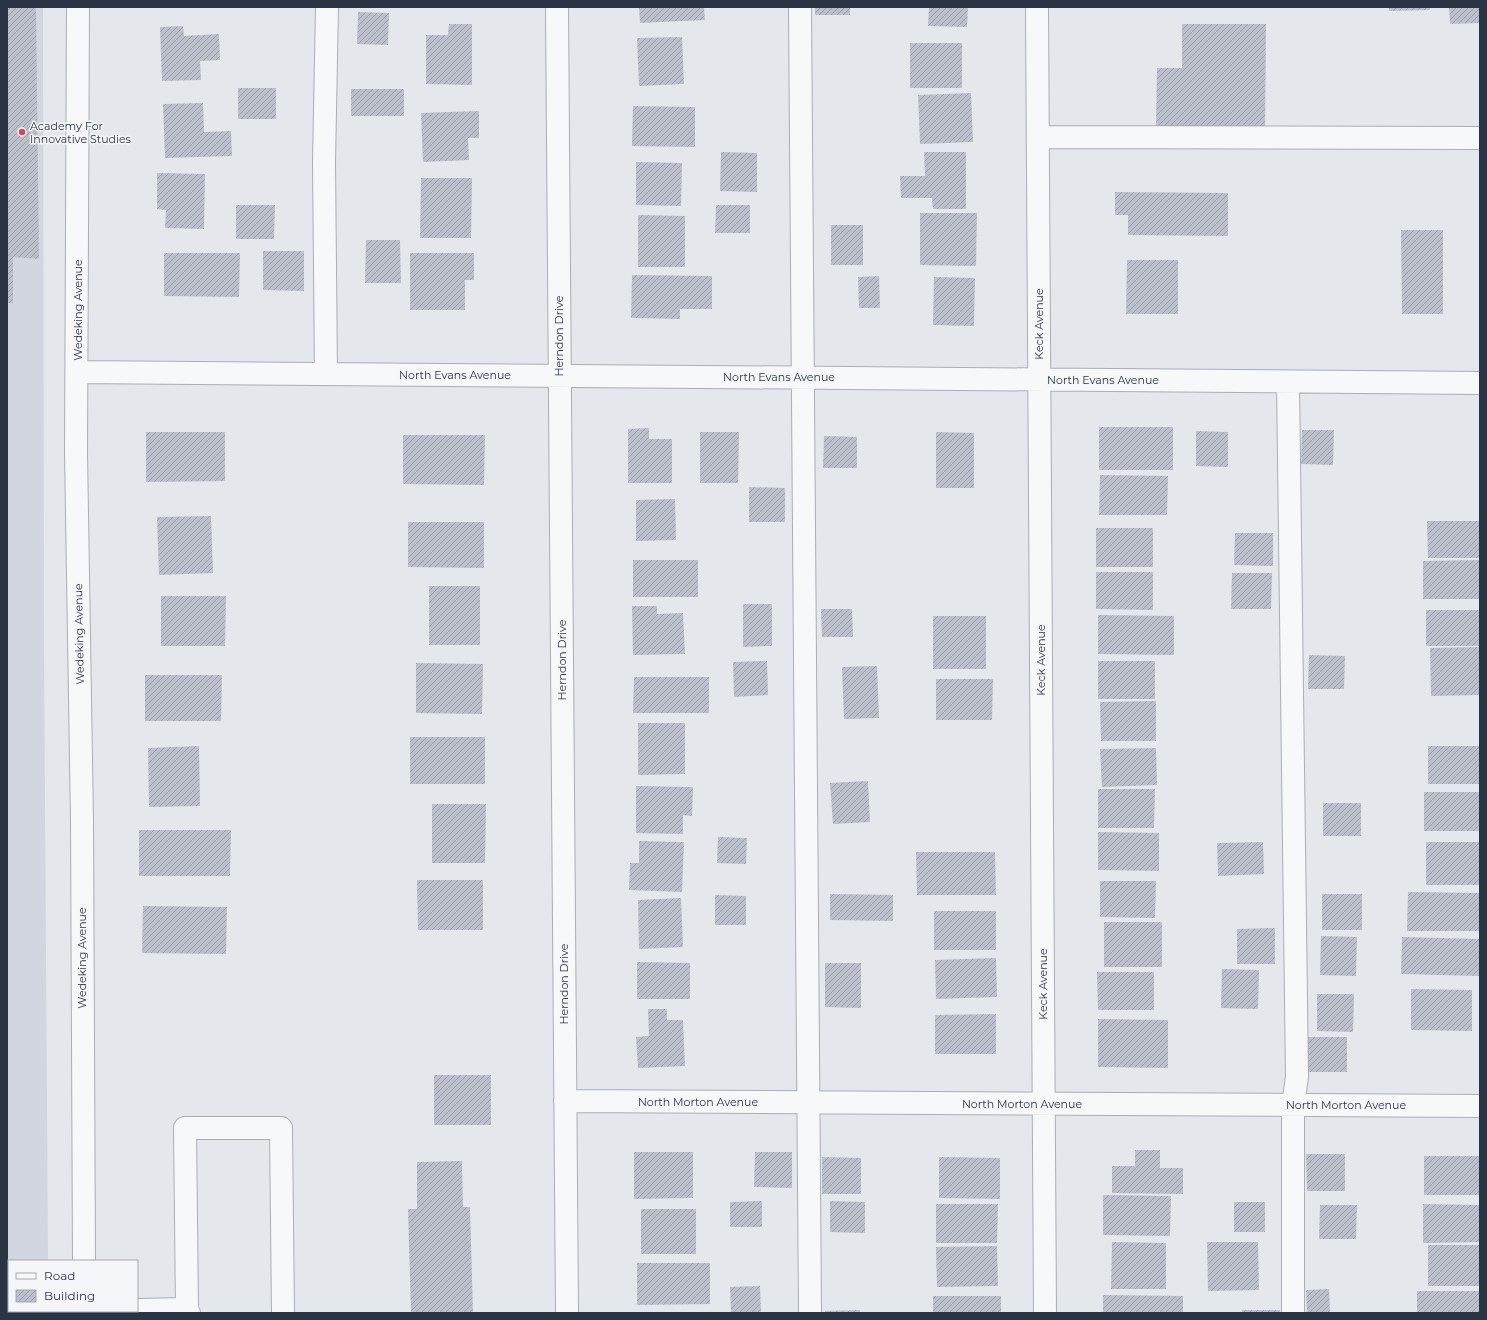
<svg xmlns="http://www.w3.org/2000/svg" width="1487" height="1320" viewBox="0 0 1487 1320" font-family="Montserrat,sans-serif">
	<defs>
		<pattern id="building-hatch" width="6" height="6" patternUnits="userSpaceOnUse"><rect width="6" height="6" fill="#bbc0ca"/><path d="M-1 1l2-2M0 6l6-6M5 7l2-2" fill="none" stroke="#989da6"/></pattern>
	</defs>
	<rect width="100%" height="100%" fill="#e4e7ec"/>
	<path fill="#d2d6de" d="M7,7H43L44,650L48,1261H9V1311H48V1313H7Z"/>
	<path fill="url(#building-hatch)" d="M7,7H36L39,259L13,257V303H7Z
		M639,7H704L705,20L640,23Z
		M815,7H850V15H815Z
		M929,7H968L967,27L928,26Z
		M1389,7H1430V10L1389,11Z
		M1449,7H1480V23L1450,24Z
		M358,12L389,13L388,45L357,44Z
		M449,24H472V85L426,84V35H448Z
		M1182,24H1266L1265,127L1156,126L1157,68H1182Z
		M183,26L184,36L219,34L220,60L200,61L201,80L162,81L160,27Z
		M682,37L684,84L639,86L637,38Z
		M910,43H962V88H910Z
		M238,88H276V119H238Z
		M351,89H404V116H351Z
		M971,93L973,142L920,144L918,95Z
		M203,103L204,132L231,131L232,156L165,158L163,104Z
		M633,106L695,107V147L632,146Z
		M479,111V138H468L469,160L423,162L421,113Z
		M721,152L757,153V192L720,191Z
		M924,152H966V209H933L932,198H901L900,176H925Z
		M636,162L682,163L681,206L636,205Z
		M157,173L205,174L204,229L165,228L166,210L157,209Z
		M421,178H472L471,238H420Z
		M1115,192L1228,193V236L1128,235V215H1115Z
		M236,205H275L274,239H236Z
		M716,205H750V233H715Z
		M920,213H977L976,266L920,265Z
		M638,215L685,216V267H638Z
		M831,225H863V265H831Z
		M1401,230H1443V314H1402Z
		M366,240H400L401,283H365Z
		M263,251H304V291L263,290Z
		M164,253H240L239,297L164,296Z
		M410,253H474V280H465V310H410Z
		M1127,260H1178V314H1126Z
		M632,275L712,276V309H680V319L631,318Z
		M879,276L880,308H859L858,277Z
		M934,277L975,278L974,326L933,325Z
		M1099,427H1173V470H1099Z
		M649,428V439H672V483H628V429Z
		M1302,430H1334L1333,465L1301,464Z
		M1196,431L1228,432V467L1196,466Z
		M146,432H225V481L146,482Z
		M700,432H739L738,483H700Z
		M936,432L974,433V488H936Z
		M403,435H485L484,485L403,484Z
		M824,436L857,437V468H823Z
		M1100,475L1168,476L1167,515H1099Z
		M749,487L785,488V522H749Z
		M675,499L676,540L636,541V500Z
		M211,516L213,573L159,575L157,517Z
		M1427,521H1480V558H1428Z
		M408,522H484V568L408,567Z
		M1096,528H1153V567H1096Z
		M1235,533H1273V566L1234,565Z
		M633,560H698V597H633Z
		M1480,560V599H1423V561Z
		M1096,572H1153V610L1096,609Z
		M1232,573H1272L1271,609H1231Z
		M429,586H480V645H429Z
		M161,596H226L225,646H161Z
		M743,604H772V646L743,647Z
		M632,606H657V614L683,613L685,654L633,655Z
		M821,609H852L853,637H822Z
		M1426,610H1480V646H1426Z
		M1098,615L1174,616V655L1098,654Z
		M933,616H986V669H933Z
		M1479,647L1480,695L1431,696L1430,648Z
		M1309,655L1345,656L1344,689H1308Z
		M767,661L768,695L734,697L733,662Z
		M1098,661H1155V699H1098Z
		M416,663L483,664L482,714L416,713Z
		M877,666L879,718L844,719L842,667Z
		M145,675H222L221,721H145Z
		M634,677H709V713H633Z
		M936,679H993L992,720H936Z
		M1156,701V741H1101L1100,702Z
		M638,723H685V774L638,775Z
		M410,737H485V784H410Z
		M199,746L200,806L149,807L148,748Z
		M1428,746H1480V784H1428Z
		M1156,748L1157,785L1102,787L1100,749Z
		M868,781L870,822L833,824L830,783Z
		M636,786L693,787L692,816L683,815V834L636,833Z
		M1098,789H1155L1154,828H1098Z
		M1424,792H1480V831H1424Z
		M1323,803H1361V836H1323Z
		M432,804H486L485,863H432Z
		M139,830H231L230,876H139Z
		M1098,832L1159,833V871L1098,870Z
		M718,837L747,838L746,864L717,863Z
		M639,841L684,842L682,892L629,890L630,863H639Z
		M1263,842L1264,874L1218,876L1217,843Z
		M1426,842H1479L1480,885H1426Z
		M916,852H995L996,895H917Z
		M417,880H483V930H418Z
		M1100,881H1156L1155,918L1100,917Z
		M1408,892L1480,893V931H1407Z
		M830,894L893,895V921L830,920Z
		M1322,894H1362V930H1322Z
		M715,895L746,896V925H715Z
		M681,898L683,947L639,949L638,900Z
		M143,906L227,907L226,954L142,953Z
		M934,911H996V950H934Z
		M1104,922H1162V967H1104Z
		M1275,928V964H1237V929Z
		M1321,936L1357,937L1356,976L1320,975Z
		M1402,937L1480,939V976L1401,974Z
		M996,958L997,997L936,999L935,960Z
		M637,962L690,963V999H637Z
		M825,963H861V1008L825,1007Z
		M1222,969L1259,970L1258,1009L1221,1008Z
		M1097,972H1154V1010H1098Z
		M1411,989L1472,990V1031L1411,1030Z
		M1317,994H1354L1353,1032L1317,1031Z
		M648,1009H667V1020H683L685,1066L638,1068L636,1037L649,1036Z
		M996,1014V1054H935V1015Z
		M1098,1019L1168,1020V1068L1098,1067Z
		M1306,1037H1347V1072H1305Z
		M434,1075H491V1125H434Z
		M1135,1150H1160V1168H1183V1194L1112,1193V1166H1135Z
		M634,1152H693V1198L634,1199Z
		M755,1152H792V1188L754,1187Z
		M1306,1154H1345V1191H1307Z
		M1424,1156H1480V1195H1424Z
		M822,1157L861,1158V1194H822Z
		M939,1157L1000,1158V1199L939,1198Z
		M462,1161L463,1207H470L473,1313H411L408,1209H417V1162Z
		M1103,1195L1171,1196L1170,1236L1103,1235Z
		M762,1201V1227H730V1202Z
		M830,1201L865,1202V1233L830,1232Z
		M1234,1202H1265V1232H1234Z
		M936,1204H998L997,1243H936Z
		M1423,1204L1480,1205V1242L1423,1243Z
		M1320,1205H1357L1356,1239H1319Z
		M641,1209H696V1254H641Z
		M1112,1242L1166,1243V1289H1111Z
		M1207,1242H1258L1259,1290L1208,1291Z
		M1428,1245H1480V1286H1428Z
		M997,1246L998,1286L937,1287L936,1247Z
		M637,1263H710V1304L637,1305Z
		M760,1286L761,1312L731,1313L730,1287Z
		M1329,1289L1330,1313H1307L1306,1290Z
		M1417,1291H1480V1313H1417Z
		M1103,1295L1183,1296V1313H1103Z
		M933,1296H1001V1313H933Z
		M860,1310V1313H825V1311Z
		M1242,1310H1280V1313H1242Z"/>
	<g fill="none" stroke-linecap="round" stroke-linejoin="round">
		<defs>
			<path id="minor" d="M78,7L76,452L82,821L84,1261
				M557,7L567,1313
				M800,7L810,1313
				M1037,7L1045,1313
				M1038,137L1480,138
				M77,372L1480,383
				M326,374L324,162L327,7
				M1288,382L1297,1077L1293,1105V1313
				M565,1101L1480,1106
				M137,1310L187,1309
				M83,1313V1311
				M189,1313L187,1309L185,1128H281L283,1313"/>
		</defs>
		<use href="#minor" stroke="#a9aeb7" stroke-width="24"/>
		<use href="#minor" stroke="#f7f8fa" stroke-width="22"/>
	</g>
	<circle fill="#d1495b" stroke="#f4f6f9" stroke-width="1.5" cx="22" cy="132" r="4"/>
	<g text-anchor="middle" stroke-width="3" stroke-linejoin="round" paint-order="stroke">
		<g font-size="11" fill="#2b3445" stroke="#f4f6f9" text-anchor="start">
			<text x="30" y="130">Academy For<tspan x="30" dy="13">Innovative Studies</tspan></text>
		</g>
		<g font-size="11" fill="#2b3445" stroke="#f4f6f9">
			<text transform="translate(78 310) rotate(-90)" y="4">Wedeking Avenue</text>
			<text transform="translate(1039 324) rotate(-90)" y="4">Keck Avenue</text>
			<text transform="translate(559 336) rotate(-90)" y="4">Herndon Drive</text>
			<text x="455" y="379">North Evans Avenue</text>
			<text x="779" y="381">North Evans Avenue</text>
			<text x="1103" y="384">North Evans Avenue</text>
			<text transform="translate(79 634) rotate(-91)" y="4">Wedeking Avenue</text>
			<text transform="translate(562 660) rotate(-90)" y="4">Herndon Drive</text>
			<text transform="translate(1041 660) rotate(-90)" y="4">Keck Avenue</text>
			<text transform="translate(82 958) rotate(-90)" y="4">Wedeking Avenue</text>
			<text transform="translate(564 984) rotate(-90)" y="4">Herndon Drive</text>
			<text transform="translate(1043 984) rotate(-90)" y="4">Keck Avenue</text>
			<text x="698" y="1106">North Morton Avenue</text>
			<text x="1022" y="1108">North Morton Avenue</text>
			<text x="1346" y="1109">North Morton Avenue</text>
		</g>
	</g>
	<rect width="1487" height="1320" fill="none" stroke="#2b3445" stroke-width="16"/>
	<rect x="8" y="1260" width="130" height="52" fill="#f4f6f9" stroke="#a4a8b1"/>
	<rect x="16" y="1273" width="20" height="6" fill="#f7f8fa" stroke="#a4a8b1"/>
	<text x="44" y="1280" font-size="12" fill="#2b3445">Road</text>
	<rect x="16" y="1290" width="20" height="12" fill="url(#building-hatch)" stroke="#a4a8b1"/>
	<text x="44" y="1300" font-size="12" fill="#2b3445">Building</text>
</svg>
